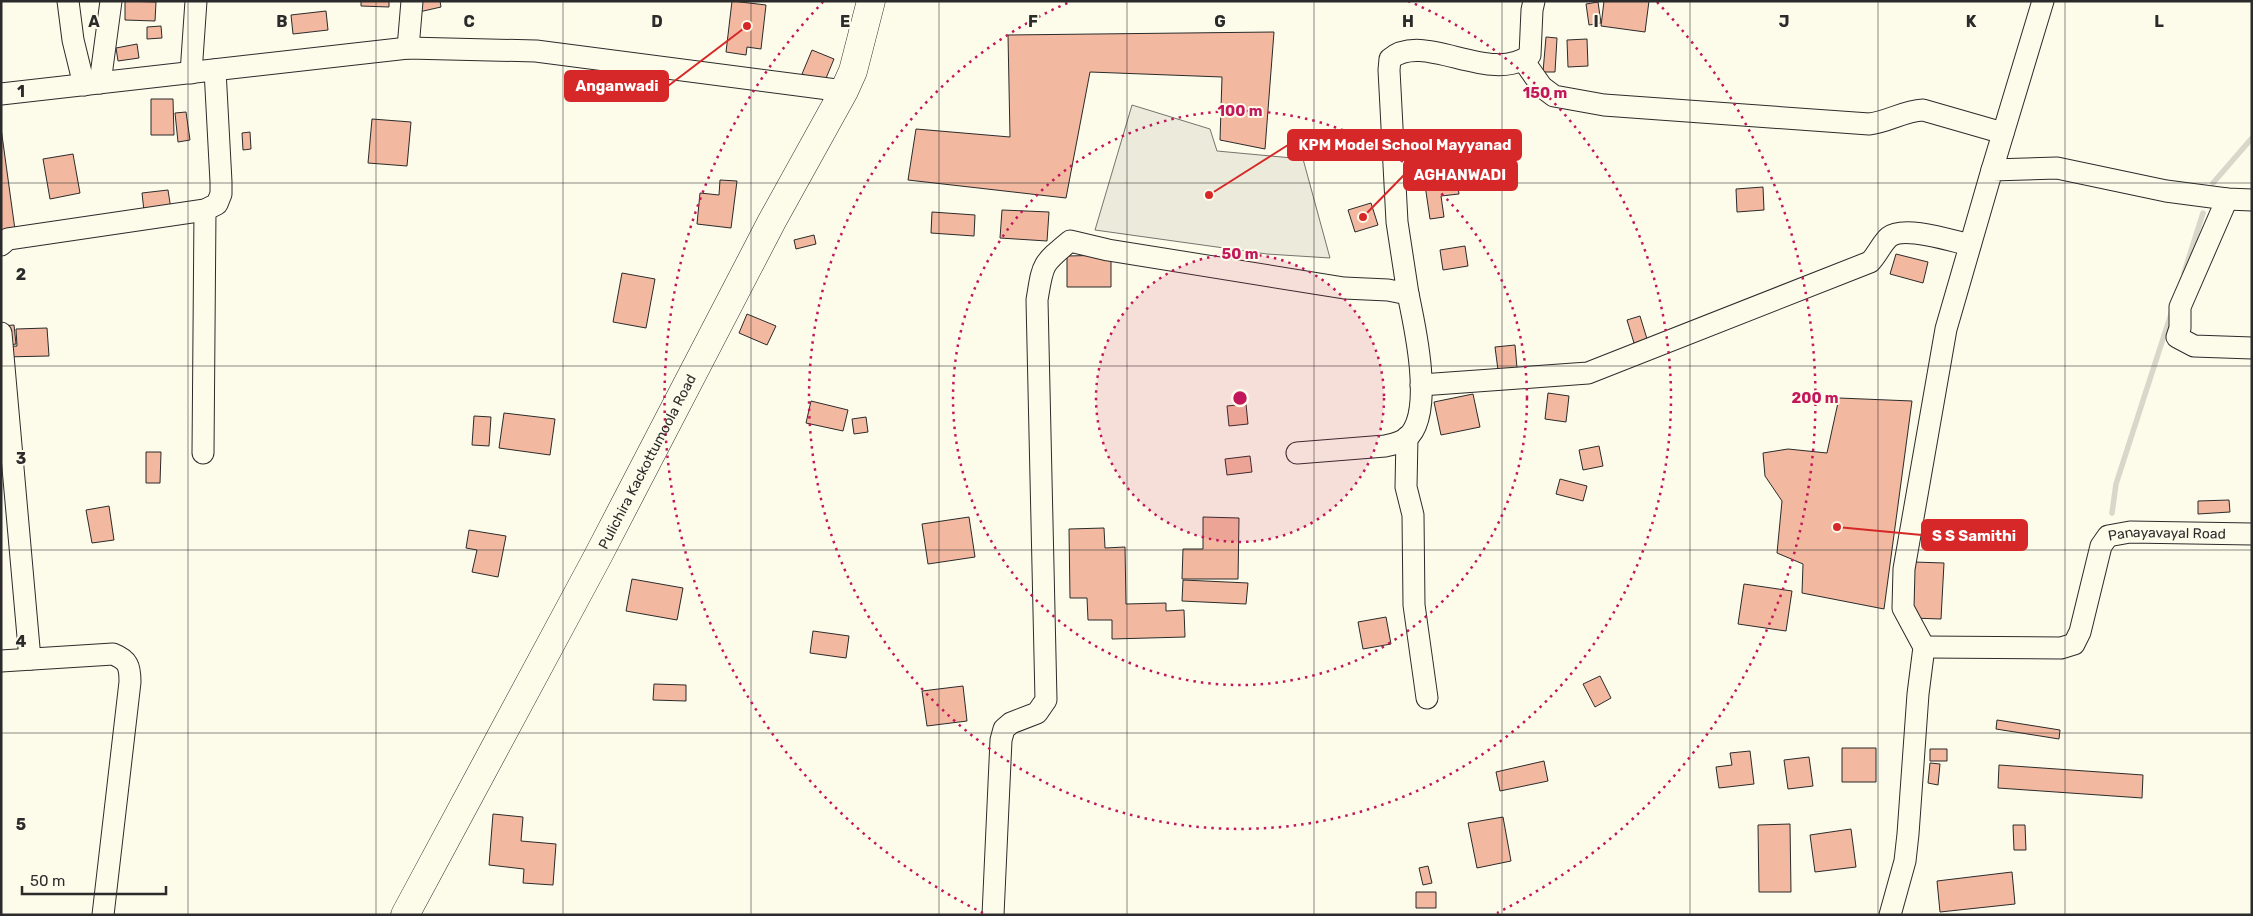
<svg xmlns="http://www.w3.org/2000/svg" width="2253" height="916" viewBox="0 0 2253 916" font-family="Rubik,sans-serif">
	<rect width="100%" height="100%" fill="#fdfbea"/>
	<path fill="#ecebdb" stroke="#74746e" d="M1132,105L1210,129L1217,151L1303,159L1330,258L1267,254L1095,230Z"/>
	<g fill="none" stroke-linecap="round" stroke-linejoin="round">
		<path stroke="#d8d7c9" stroke-width="5.5" d="M2213,183L2252,138
			M2184,273L2203,213
			M2112,513L2116,484L2172,311"/>
	</g>
	<path fill="#f2b8a0" stroke="#2b2b2b" d="M125,1L156,2L155,21L125,20Z
		M361,1H389V7L361,6Z
		M417,1H440L441,7L419,12Z
		M732,1L766,5L761,49L747,47L746,55L726,52Z
		M1604,1H1649L1645,32L1601,26Z
		M1598,2L1601,23L1589,25L1586,4Z
		M326,11L328,30L293,34L291,15Z
		M161,26L162,38L147,39V27Z
		M1274,32L1265,149L1220,140L1222,77L1090,72L1066,198L908,180L916,129L1010,137L1008,35Z
		M1546,37L1557,38L1555,72H1543Z
		M1587,39L1588,66L1568,67L1567,40Z
		M137,44L139,58L118,61L116,48Z
		M812,50L834,59L824,83L802,74Z
		M151,99H173L174,135H151Z
		M186,112L190,140L178,142L175,113Z
		M372,119L411,122L407,166L368,163Z
		M1,128L16,237L1,239Z
		M250,132L251,149L243,150L242,133Z
		M73,154L80,193L50,199L43,159Z
		M720,180L737,181L731,228L697,224L700,193L719,195Z
		M1457,180L1459,194L1441,196L1444,217L1430,219L1425,185Z
		M1763,187L1764,210L1737,212L1736,189Z
		M168,190L172,216L145,220L142,193Z
		M1371,203L1378,225L1355,232L1348,210Z
		M1002,210L1049,212L1047,241L1000,238Z
		M932,212L975,215L974,236L931,233Z
		M814,235L816,244L796,249L794,240Z
		M1465,246L1468,266L1443,270L1440,250Z
		M1896,254L1928,262L1923,283L1890,274Z
		M1111,255V287H1067V256Z
		M622,273L655,279L646,328L613,322Z
		M747,314L776,326L767,345L739,333Z
		M1640,316L1647,339L1634,343L1627,320Z
		M14,325L16,344L3,346L1,326Z
		M47,328L49,356L3,357V347L17,346L16,329Z
		M1515,345L1517,368L1498,370L1495,347Z
		M1548,393L1569,396L1566,422L1545,419Z
		M1473,394L1480,427L1441,435L1434,402Z
		M1839,398L1912,401L1884,609L1802,593L1803,564L1777,553L1782,501L1765,476L1763,453L1788,449L1827,453Z
		M811,401L848,410L843,431L806,423Z
		M1246,404L1248,424L1229,426L1227,406Z
		M504,413L555,419L550,455L499,448Z
		M474,416L491,417L489,446L472,445Z
		M866,417L868,432L854,434L852,419Z
		M1599,446L1603,466L1583,470L1579,450Z
		M146,452H161L160,483H146Z
		M1250,456L1252,472L1227,475L1225,459Z
		M1560,479L1587,486L1583,501L1556,494Z
		M2229,500L2230,512L2198,514V501Z
		M109,506L114,540L92,543L86,510Z
		M969,517L975,557L928,564L922,524Z
		M1203,517L1239,518L1238,579H1182L1183,549H1203Z
		M1104,528L1105,548L1125,547L1126,604L1166,603V611L1184,610L1185,637L1112,639V620H1088L1087,598H1070L1069,529Z
		M469,530L506,536L498,577L472,572L477,550L466,548Z
		M1914,562L1944,563L1941,619L1912,618Z
		M632,579L683,588L677,620L626,611Z
		M1183,580L1248,583L1246,604L1182,601Z
		M1744,584L1792,591L1786,631L1738,624Z
		M1386,617L1391,644L1363,649L1358,622Z
		M813,631L849,636L846,658L810,653Z
		M1600,676L1611,698L1595,707L1583,684Z
		M654,684L686,685V701L653,700Z
		M963,686L967,721L927,726L922,691Z
		M1997,720L2060,730L2059,739L1996,729Z
		M1842,748H1876V782H1842Z
		M1930,749H1947V761H1930Z
		M1750,751L1754,784L1719,788L1716,767L1732,765L1730,753Z
		M1809,757L1813,786L1788,789L1784,760Z
		M1544,761L1548,781L1500,791L1496,772Z
		M1930,763L1940,764L1938,785L1928,783Z
		M1999,765L2143,775L2142,798L1998,788Z
		M493,814L523,817L521,841L556,844L553,885L523,883L524,869L489,865Z
		M1503,817L1511,861L1477,868L1468,823Z
		M1790,824L1791,892H1759L1758,825Z
		M2013,825H2025L2026,850H2014Z
		M1851,829L1856,867L1815,872L1810,835Z
		M1428,866L1432,883L1423,885L1419,868Z
		M2012,872L2015,904L1940,912L1937,881Z
		M1416,892H1436V908H1416Z"/>
	<g fill="none" stroke-linecap="round" stroke-linejoin="round">
		<defs>
			<g id="minor">
				<path d="M68,1L73,40L84,85"/>
				<path d="M408,48L412,1"/>
				<path d="M1523,60L1542,87L1554,96L1604,105L1869,124C1888,122 1903,111 1923,110L2003,133"/>
				<path d="M191,73L196,1"/>
				<path d="M100,83L111,1"/>
				<path d="M1,94L408,48L536,51L844,91"/>
				<path d="M1992,170L2043,1"/>
				<path d="M2227,199L2180,307V328L2177,337L2194,346L2252,348"/>
				<path d="M1,245L8,239L205,210L217,204L221,194V182L215,70"/>
				<path d="M1,333L30,659"/>
				<path d="M1421,385L1588,373L1870,262C1877,255 1882,243 1889,237C1904,225 1952,241 1970,245"/>
				<path d="M1407,437L1406,487L1413,515L1414,605L1427,698"/>
				<path d="M203,453L205,210"/>
				<path d="M1297,453L1385,446C1394,444 1404,442 1410,435C1433,408 1415,327 1408,294"/>
				<path id="s1" d="M1924,647L2061,648L2074,644L2080,632L2101,546L2108,536L2130,532L2252,534"/>
				<path d="M1,661L113,654C128,660 130,666 130,682L103,915"/>
				<path d="M993,915L1001,740L1004,729L1011,723L1037,713L1046,700L1037,300C1043,264 1041,265 1070,241L1108,250L1344,288L1388,290L1408,294L1397,222L1389,70L1390,59C1424,30 1490,86 1530,55L1532,10L1534,1"/>
				<path d="M1890,915L1905,861L1908,834L1918,694L1924,647L1903,608L1904,569L1946,329L1992,170L2057,168L2166,191L2227,199L2252,200"/>
			</g>
			<g id="major">
				<path id="s2" d="M405,915L598,556L772,221L844,91L853,71L871,1"/>
			</g>
		</defs>
		<use href="#minor" stroke="#2b2b2b" stroke-width="23"/>
		<use href="#major" stroke="#2b2b2b" stroke-width="29"/>
		<use href="#minor" stroke="#fdfbea" stroke-width="21"/>
		<use href="#major" stroke="#fdfbea" stroke-width="28"/>
	</g>
	<path fill="none" stroke="#2b2b2b" stroke-width="1" stroke-opacity="0.55" d="M188,1V915M376,1V915M563,1V915M751,1V915M939,1V915M1127,1V915M1314,1V915M1502,1V915M1690,1V915M1878,1V915M2065,1V915M1,183H2252M1,366H2252M1,550H2252M1,733H2252"/>
	<circle cx="1240" cy="398" r="144" fill="#c2185b" fill-opacity=".12"/>
	<g fill="none" stroke="#c2185b" stroke-width="2.5" stroke-dasharray="2.5 5">
		<circle cx="1240" cy="398" r="144"/>
		<circle cx="1240" cy="398" r="287"/>
		<path d="M1408 1A431 431 0 1 1 1072 1"/>
		<path d="M983 913A575 575 0 0 1 823 2M1657 2A575 575 0 0 1 1497 913"/>
	</g>
	<g text-anchor="middle" stroke-width="4" stroke-linejoin="round" paint-order="stroke">
		<g font-size="14" fill="#2b2b2b" stroke="#fdfbea">
			<text dy="5" stroke="none"><textPath href="#s2" startOffset="514">Pulichira Kackottumoola Road</textPath></text>
			<text dy="5" stroke="none"><textPath href="#s1" startOffset="324">Panayavayal Road</textPath></text>
		</g>
	</g>
	<g font-size="16" text-anchor="middle" font-weight="bold" fill="#2b2b2b" stroke="#fdfbea" stroke-width="4" stroke-linejoin="round" paint-order="stroke">
		<text x="94" y="27">A</text>
		<text x="282" y="27">B</text>
		<text x="469" y="27">C</text>
		<text x="657" y="27">D</text>
		<text x="845" y="27">E</text>
		<text x="1033" y="27">F</text>
		<text x="1220" y="27">G</text>
		<text x="1408" y="27">H</text>
		<text x="1596" y="27">I</text>
		<text x="1784" y="27">J</text>
		<text x="1971" y="27">K</text>
		<text x="2159" y="27">L</text>
		<text x="21" y="97">1</text>
		<text x="21" y="280">2</text>
		<text x="21" y="464">3</text>
		<text x="21" y="647">4</text>
		<text x="21" y="830">5</text>
	</g>
	<circle cx="1240" cy="398" r="8" fill="#c2185b" stroke="#fdfbea" stroke-width="2.5"/>
	<g font-size="15" text-anchor="middle" font-weight="bold" fill="#c2185b" stroke="#fdfbea" stroke-width="4" stroke-linejoin="round" paint-order="stroke">
		<text x="1545" y="98">150 m</text>
		<text x="1240" y="116">100 m</text>
		<text x="1240" y="259">50 m</text>
		<text x="1815" y="403">200 m</text>
	</g>
	<path fill="none" stroke="#d62828" stroke-width="2" d="M747 26L668 86M1209 195L1288 145M1363 217L1404 175M1837 527L1922 535"/>
	<g fill="#d62828" stroke="#fdfbea" stroke-width="2">
		<circle cx="747" cy="26" r="5"/>
		<circle cx="1209" cy="195" r="5"/>
		<circle cx="1363" cy="217" r="5"/>
		<circle cx="1837" cy="527" r="5"/>
	</g>
	<g fill="#d62828" stroke="#d62828" stroke-width="2">
		<rect x="565" y="71" width="103" height="30" rx="5"/>
		<rect x="1288" y="130" width="233" height="30" rx="5"/>
		<rect x="1404" y="160" width="113" height="30" rx="5"/>
		<rect x="1922" y="520" width="105" height="30" rx="5"/>
	</g>
	<g font-size="15" text-anchor="middle" font-weight="bold" fill="#fff">
		<text x="617" y="91">Anganwadi</text>
		<text x="1405" y="150">KPM Model School Mayyanad</text>
		<text x="1460" y="180">AGHANWADI</text>
		<text x="1974" y="541">S S Samithi</text>
	</g>
	<rect width="2253" height="916" fill="none" stroke="#2b2b2b" stroke-width="5"/>
	<path d="M22 886v8h144v-8" fill="none" stroke="#2b2b2b" stroke-width="2.5"/>
	<text x="30" y="886" font-size="15" fill="#2b2b2b" stroke="#fdfbea" stroke-width="4" paint-order="stroke">50 m</text>
</svg>
